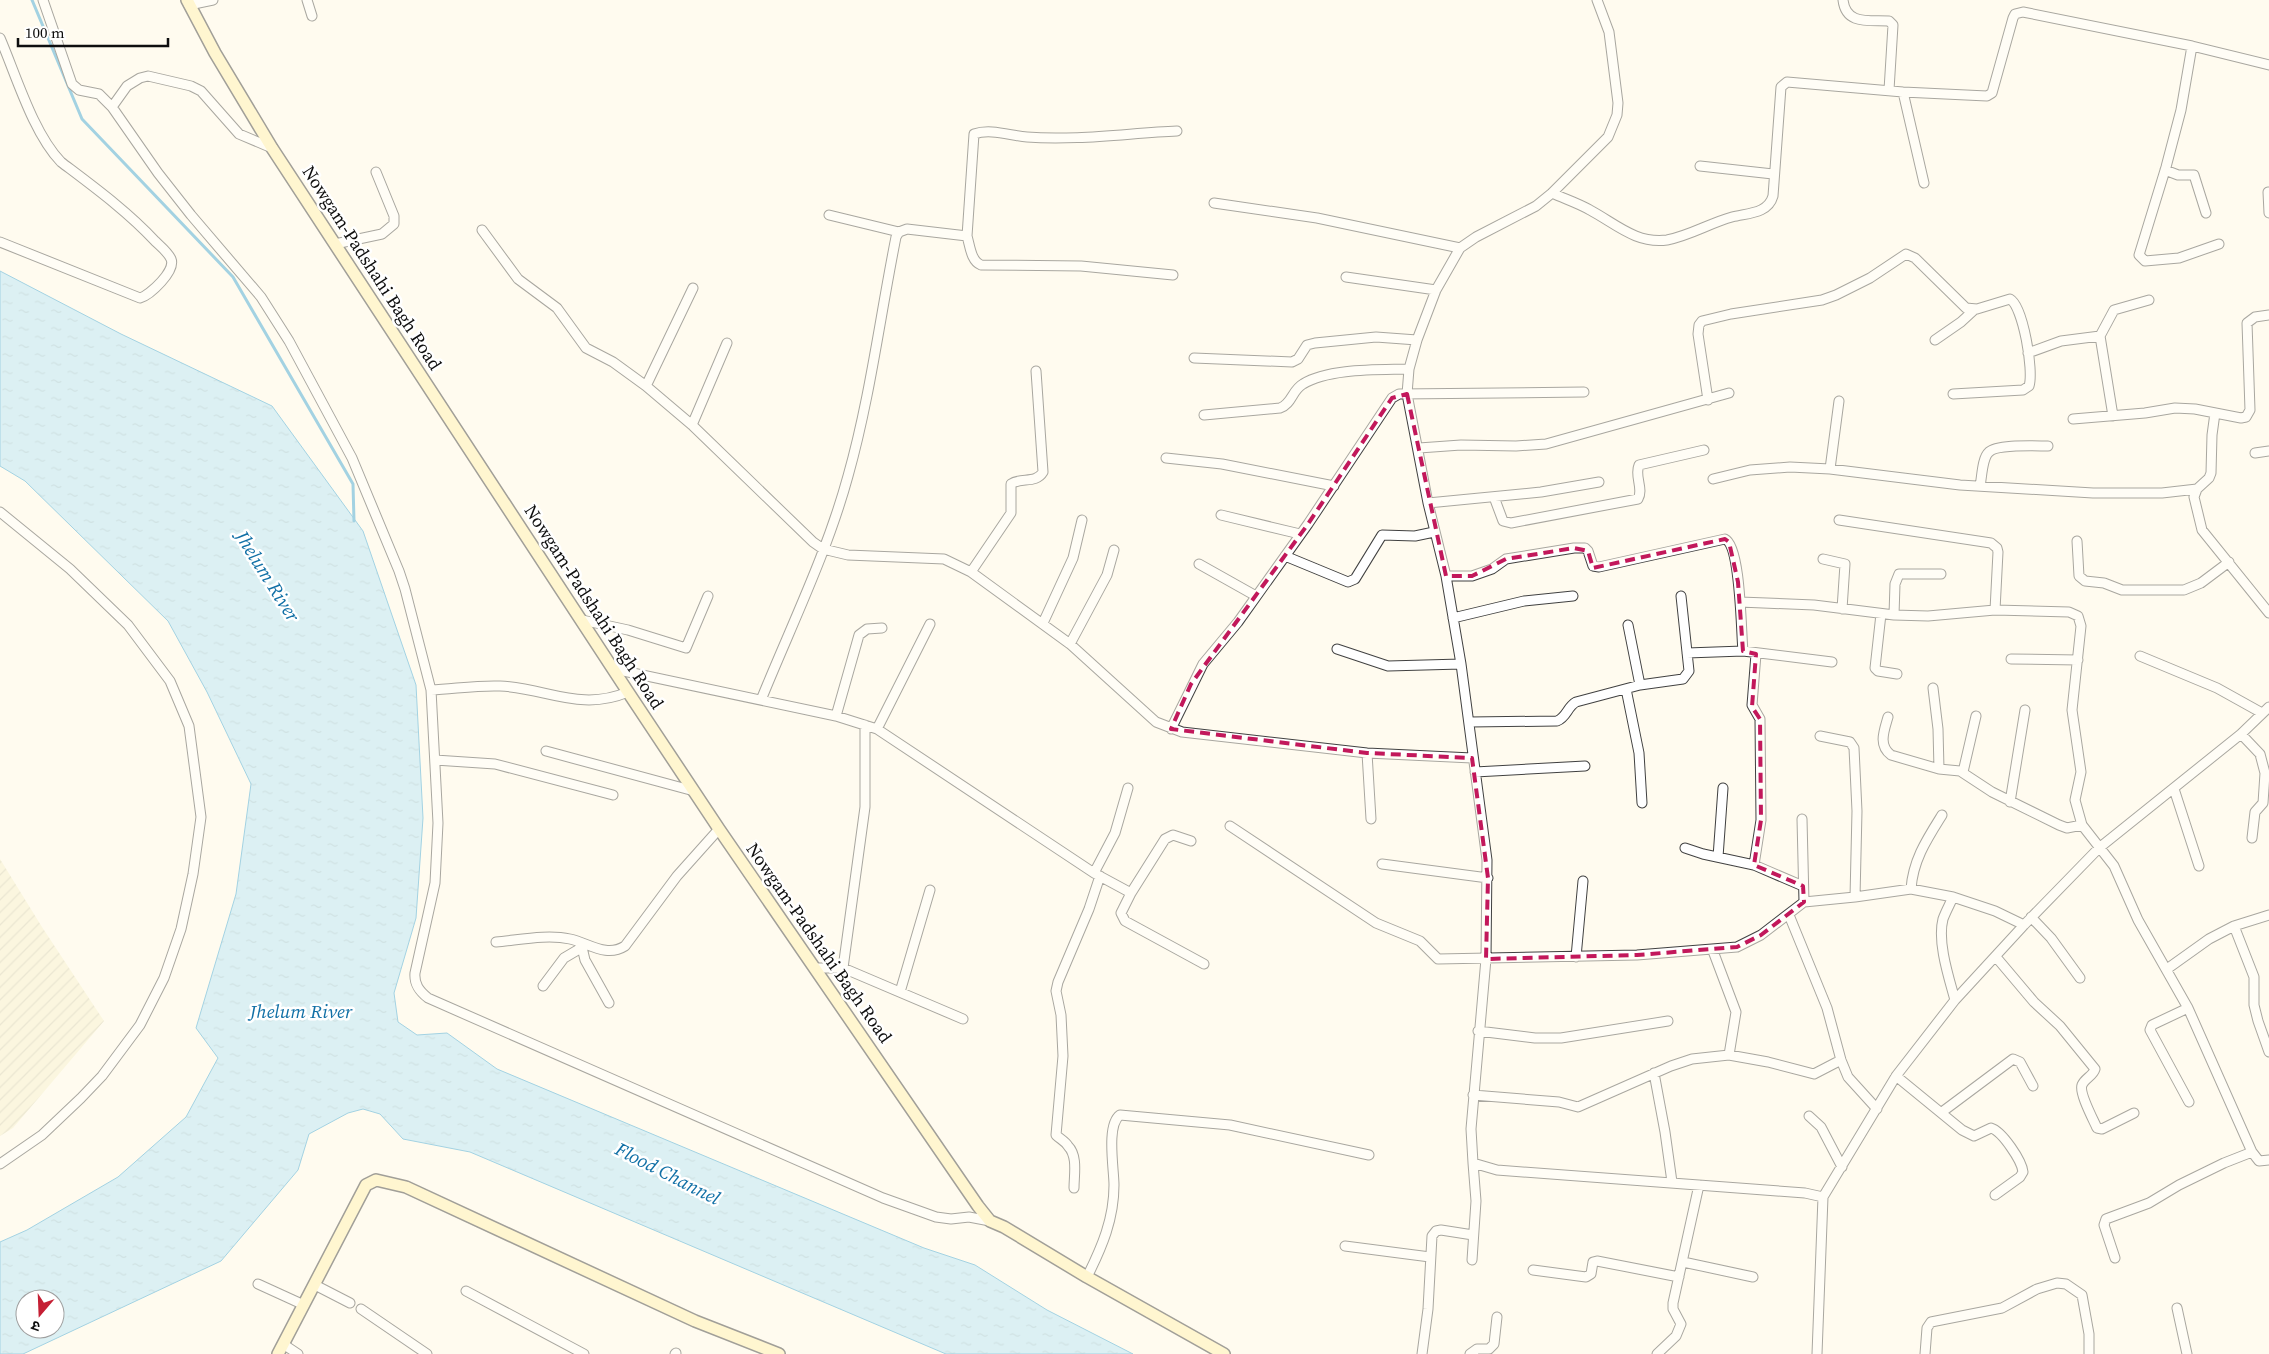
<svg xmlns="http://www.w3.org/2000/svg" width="2269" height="1354" viewBox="0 0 2269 1354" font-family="'Source Serif 4','Noto Sans Devanagari',serif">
	<defs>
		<pattern id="farmland-furrows" width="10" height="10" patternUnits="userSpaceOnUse" patternTransform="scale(1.25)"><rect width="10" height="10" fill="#f6f0cd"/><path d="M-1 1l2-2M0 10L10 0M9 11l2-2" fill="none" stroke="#d2cdaf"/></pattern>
		<pattern id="water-ripples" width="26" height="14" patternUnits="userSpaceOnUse" patternTransform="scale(1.25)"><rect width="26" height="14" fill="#b1e3f9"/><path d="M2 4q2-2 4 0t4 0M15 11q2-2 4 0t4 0" fill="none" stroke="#97c2d4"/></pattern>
	</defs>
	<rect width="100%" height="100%" fill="#fffbef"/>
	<path fill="url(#farmland-furrows)" d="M0,859L42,927L104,1021L13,1128L0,1136Z"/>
	<path fill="url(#water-ripples)" stroke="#34a0d3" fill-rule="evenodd" d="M0,271L121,334L272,406L363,531L416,685L423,818L416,918L394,993L398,1022L417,1035L447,1033L497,1069L924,1248L975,1265L1047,1310L1133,1354H946L470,1152L403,1139L380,1114L363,1109L348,1113L309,1134L298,1170L221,1261L23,1354H0V1242L27,1230L118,1177L186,1117L218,1058L196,1028L236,894L251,784L207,692L168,621L25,481L0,466ZM25,1299H55V1329H25Z"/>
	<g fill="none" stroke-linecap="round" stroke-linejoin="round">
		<path stroke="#34a0d3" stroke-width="3" d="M32,0L82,119L233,277L353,484L354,521"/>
		<defs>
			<path id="minor" d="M43,0L72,84L79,90L99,94L112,107L158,173L191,215L261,297L289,341L352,458L399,571L405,589L431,690L438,823L435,883L415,973C414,984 419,991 428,998L883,1198L936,1217L951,1219L969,1217L990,1221
				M307,0L312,16
				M1597,0L1609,32L1618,103L1617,115L1608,137L1552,193L1536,206L1476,237L1460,248L1436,290L1417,340L1409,369L1407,394L1428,503L1446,576L1461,664L1487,860L1486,959L1471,1129L1473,1163L1497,1170L1805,1193L1823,1197
				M1843,0C1846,25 1868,20 1889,21L1893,25L1889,90
				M189,5L213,0
				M0,38C16,75 33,133 61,162C94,187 127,211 155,241C160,246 168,252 171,259C176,271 150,295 140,298L0,242
				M2192,46L2181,110L2166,167L2139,255L2145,261L2179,258L2219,244
				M1903,92L1924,183
				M112,107L127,86L140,78L148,76L191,86L201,91L239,134L272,148
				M1700,166L1773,174
				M2165,170L2178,175H2194L2206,213
				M2268,192L2269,213
				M1552,193C1565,199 1578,203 1590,210C1616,224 1636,244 1667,240C1689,236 1710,223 1732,217C1747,213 1768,214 1773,196L1781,87L1787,82L1903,92L1987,96L1992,93L2013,18L2015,14L2023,12L2192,46L2269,65
				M1214,203L1317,218L1460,248
				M829,215L899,232
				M482,230L518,279L557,308L586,348L613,362L646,386L692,425L813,542L823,549L848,555L944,559L971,572L1070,644L1156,722L1182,732L1367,753L1472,758
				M967,236L974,134C991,128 1011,136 1027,137C1074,141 1130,133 1177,131
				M335,244L382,234L394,224V216L376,172
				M1346,277L1436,290
				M1935,340L1961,322L1974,310
				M2028,353L2061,341L2100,336
				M1194,358L1292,362L1298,359L1307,345L1315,343L1376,337L1417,340
				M646,386L693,288
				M1708,400L1698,334L1699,325L1702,321L1731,314L1822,300L1836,295L1870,278L1906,254L1915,258L1966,308L1977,309L2010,299C2023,306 2034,371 2029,386L2023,390L1953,394
				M2215,413L2212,435L2211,473L2209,478L2197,489L2194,497L2202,530L2269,613
				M1204,415L1280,408C1292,404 1292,390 1303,384C1329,368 1379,370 1409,369
				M2113,416L2100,336L2114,310L2149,300
				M2073,419L2145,413L2175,408L2195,409L2241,418L2246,417L2250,410L2247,323L2255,317L2269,315
				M692,425L727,343
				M1419,448L1461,445L1516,446L1546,444L1729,393
				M2255,453L2269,451
				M1166,458L1222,464L1334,486
				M1830,469L1839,401
				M1713,479L1750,470L1790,467L1830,469L1960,485L2093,493H2162L2197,489
				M1980,486C1982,477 1982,458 1989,452C1997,444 2035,446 2048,446
				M1494,497L1503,521L1511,523L1638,499C1644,489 1634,476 1639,465L1704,450
				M1428,503L1541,492L1599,482
				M0,512L70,569L128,625L170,681L189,726L201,817L193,874L181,929L164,978L140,1025L102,1076L81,1098L42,1135L0,1164
				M1221,515L1300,534
				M1839,520L1991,543L1997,548L1998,552L1995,610
				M2077,541L2079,576L2085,581L2104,583L2122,590H2184L2201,583L2229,562
				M1285,556L1348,582L1355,579L1382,535L1415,536L1434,532
				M1823,559L1845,564L1842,609
				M1199,564L1256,596
				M971,572L1011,513V484C1021,477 1036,484 1043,472L1036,371
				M1446,576H1472L1492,569L1506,559L1574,548H1585L1588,551L1593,566L1599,567L1725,539C1741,546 1741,633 1743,651
				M1740,602L1814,605L1894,615L1928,616L1995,610L2069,612L2078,616L2081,626L2072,710L2081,772L2075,800L2082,825L2114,866L2138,920L2188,1008L2252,1152L2259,1161L2269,1160
				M1881,614L1875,668L1878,671L1897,674
				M1894,615L1895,584L1899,574H1941
				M1453,618L1524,601L1573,596
				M582,620L628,630L686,648L708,596
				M1043,623L1073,558L1082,520
				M1628,625L1640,685
				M1070,644L1107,575L1114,550
				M1337,649L1388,666L1461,664
				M1687,653L1743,651L1832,662
				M2140,656L2217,688L2262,713
				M2011,659L2078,660
				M614,669L836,716L877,729L1094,873L1131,893L1121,913L1125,921L1204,964
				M1933,688L1938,729L1939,769
				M1626,689L1639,753L1642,803
				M431,690C454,689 477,685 500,686C547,688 580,712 628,692
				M761,700C791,626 827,553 848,476C870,398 880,317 896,237L899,232L907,229L967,236C970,246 971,261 981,265L1081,266L1173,275
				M836,716L859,635L867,629L882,628
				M1888,717C1884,731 1878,745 1891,755L1939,769L1960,771L1992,792L2059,825L2067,828L2082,825
				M1470,722L1557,721C1567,717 1567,707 1576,702L1640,685L1683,679L1689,671L1681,596
				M877,729L930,624
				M1171,729L1203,664L1238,622L1308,524L1392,398L1399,394L1584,392
				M2241,734L2260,754L2265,773L2263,803L2255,812L2252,838
				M1820,736L1850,742L1854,748L1857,811L1855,897
				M546,751L694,791
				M1367,753L1371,819
				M435,760L495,764L613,795
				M1475,772L1585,766
				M1963,772L1976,716
				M2174,789L2199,866
				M2010,802L2025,710
				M1802,819L1804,902
				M1230,826L1376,923L1420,941L1438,959L1637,955L1737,947L1761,935L1804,902L1855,897L1911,889L1953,897L1995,911L2024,925
				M1685,848L1703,854L1754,865L1803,886
				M1718,857L1723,788
				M1382,864L1488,878
				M1754,865L1761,820L1760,719L1752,705L1756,654
				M1094,873L1115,833L1128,788
				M1911,889C1913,860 1927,839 1942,815
				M1131,893L1165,839L1173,835L1191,841
				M1953,897C1950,904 1946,911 1943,919C1937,942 1949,978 1955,1000
				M1789,915L1827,1008L1841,1060L1848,1077L1877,1109
				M2031,917L2051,938L2080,978
				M2234,926L2254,977V1005L2258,1021L2269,1052
				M496,942C519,940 547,934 570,939C589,943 606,958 625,946L677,876L719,829
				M581,943L585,960L609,1003
				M1713,951L1736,1012L1729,1055
				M1576,957L1583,881
				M1996,957L2034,1002L2060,1026L2095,1069C2093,1076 2085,1078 2082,1085C2079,1093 2093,1119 2097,1128L2102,1129L2134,1113
				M816,968H843L963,1019
				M843,968L865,807V725
				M2167,969L2209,939L2234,926L2269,915
				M543,986L564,958L581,948
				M900,992L930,890
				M2188,1008L2152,1025L2150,1030L2189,1102
				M1478,1031L1535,1038H1561L1668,1021
				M1654,1073L1665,1132L1672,1182
				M1896,1076L1962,1130L1974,1136L1991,1128C2002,1131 2022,1161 2023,1172L2020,1177L1995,1195
				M1473,1095L1559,1102L1578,1107L1671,1066L1692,1059L1729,1055L1768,1062L1814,1074L1841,1060
				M1942,1112L2013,1059L2020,1062L2033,1086
				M1809,1116L1821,1127L1842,1167
				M1074,1188C1074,1175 1078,1156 1068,1146C1065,1141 1060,1139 1056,1135L1063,1056L1061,1015L1056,991L1058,982L1089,909L1100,876
				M1345,1246L1430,1257
				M2115,1258L2104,1225L2106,1219L2149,1203L2179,1185L2224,1163L2252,1152
				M1472,1260L1476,1201L1473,1163
				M1683,1262L1753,1277
				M1533,1270L1586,1277L1591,1274L1593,1262L1597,1261L1679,1277
				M1087,1277C1102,1247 1114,1219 1114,1185C1114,1169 1106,1125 1120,1115L1230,1125L1369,1155
				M258,1284L304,1305
				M315,1285L350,1303
				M466,1291L584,1354
				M2177,1308L2187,1354
				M361,1309L427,1354
				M283,1344L298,1354
				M675,1354L676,1353
				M1422,1354L1428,1309L1432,1236L1436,1231L1441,1230L1473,1235
				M1470,1354L1477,1349H1489L1494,1344L1497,1317
				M1657,1354L1676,1336L1681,1324L1673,1309V1303L1699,1185
				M1817,1354L1823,1197L1896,1076L1955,1000L2024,925L2099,848L2241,734L2269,707
				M1925,1354L1927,1328L1931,1322L2002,1308L2037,1289L2057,1283L2066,1284L2082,1295L2089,1334V1354"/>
			<path id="secondary" d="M187,0L215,53L272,148L628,692L719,829L978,1206L990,1221L1004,1227L1087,1277L1224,1354
				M278,1354L366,1185L376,1180L406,1187L695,1321L779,1354"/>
		</defs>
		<use href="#minor" stroke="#414141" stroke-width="11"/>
		<use href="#secondary" stroke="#303030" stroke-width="14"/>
		<use href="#minor" stroke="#fff" stroke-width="9"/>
		<use href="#secondary" stroke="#ffefaa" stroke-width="11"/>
	</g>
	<path d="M0 0H2269V1354H0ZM1407,394L1446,576H1472L1506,559L1574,548L1588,551L1593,568L1725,539L1729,542L1738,582L1743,651L1756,654L1752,707L1760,719L1761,820L1754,865L1803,886L1804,902L1761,935L1737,947L1637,955L1486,959L1488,878L1472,758L1367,753L1171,729L1191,684L1308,524L1392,398Z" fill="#fffbef" fill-opacity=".55" fill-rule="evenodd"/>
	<path fill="none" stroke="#c2185b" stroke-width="4" stroke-dasharray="10 6" stroke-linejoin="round" d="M1407,394L1446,576H1472L1506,559L1574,548L1588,551L1593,568L1725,539L1729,542L1738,582L1743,651L1756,654L1752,707L1760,719L1761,820L1754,865L1803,886L1804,902L1761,935L1737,947L1637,955L1486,959L1488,878L1472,758L1367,753L1171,729L1191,684L1308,524L1392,398Z"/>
	<g text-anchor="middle" stroke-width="5" stroke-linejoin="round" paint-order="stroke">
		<g font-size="18" fill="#0e0e0e" stroke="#fff">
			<text transform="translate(372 268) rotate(57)" y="6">Nowgam-Padshahi Bagh Road</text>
			<text transform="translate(594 607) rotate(57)" y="6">Nowgam-Padshahi Bagh Road</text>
			<text transform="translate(819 943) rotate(55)" y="6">Nowgam-Padshahi Bagh Road</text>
		</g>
		<g font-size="19" font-style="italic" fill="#1170a6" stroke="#fff">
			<text transform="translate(268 576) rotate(58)" y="7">Jhelum River</text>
			<text x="301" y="1018">Jhelum River</text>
			<text transform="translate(668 1173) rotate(27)" y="7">Flood Channel</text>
		</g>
	</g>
	<g transform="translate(40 1314) rotate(199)"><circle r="24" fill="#ffffff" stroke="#9f9f9f"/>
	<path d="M0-4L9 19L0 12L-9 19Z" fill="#c51f34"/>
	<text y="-8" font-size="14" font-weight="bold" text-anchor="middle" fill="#0e0e0e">उ</text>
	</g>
	<path d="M18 38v8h150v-8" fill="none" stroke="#0e0e0e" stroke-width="2.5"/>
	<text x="25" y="38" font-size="15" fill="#0e0e0e" stroke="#ffffff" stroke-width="4" paint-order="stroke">100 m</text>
</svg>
